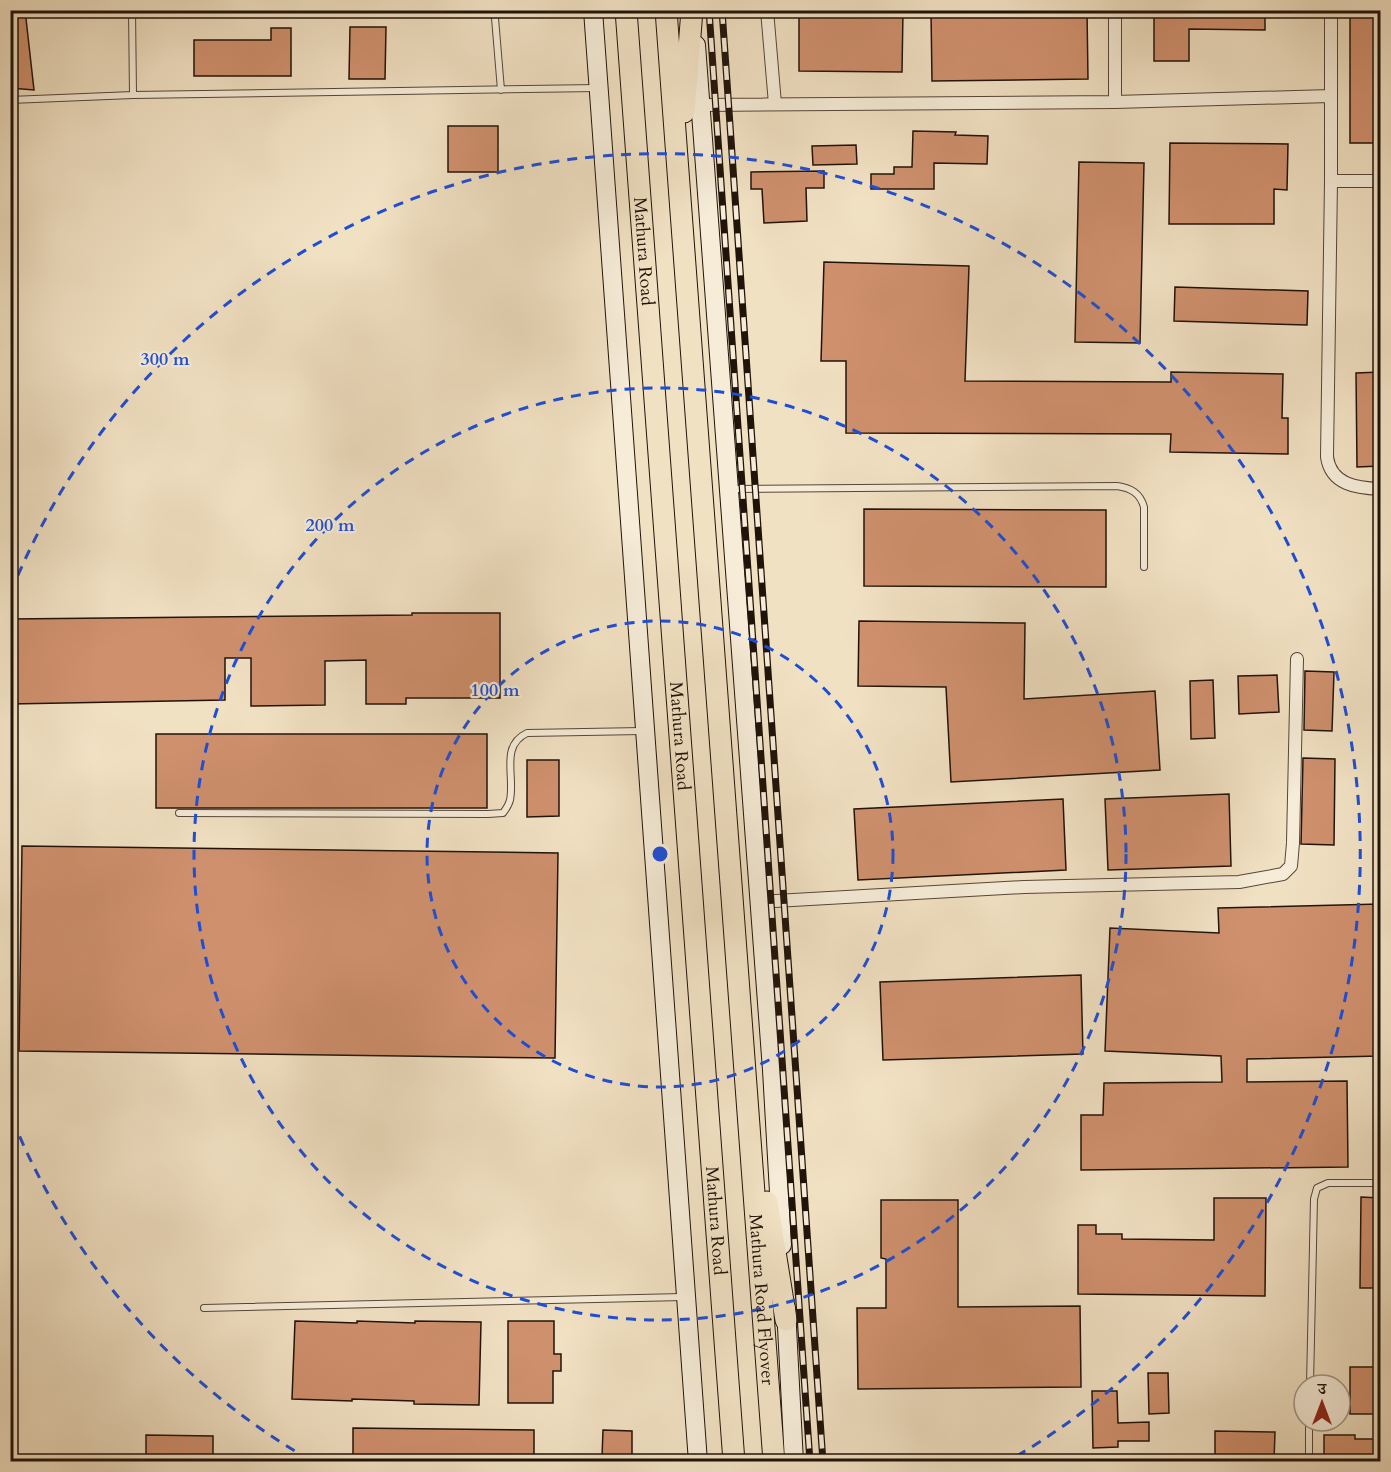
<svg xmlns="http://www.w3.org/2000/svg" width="1391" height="1472" viewBox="0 0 1391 1472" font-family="Cardo,'Noto Serif Devanagari',serif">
	<rect width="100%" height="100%" fill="#f1e1c3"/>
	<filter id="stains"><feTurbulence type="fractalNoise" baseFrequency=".00333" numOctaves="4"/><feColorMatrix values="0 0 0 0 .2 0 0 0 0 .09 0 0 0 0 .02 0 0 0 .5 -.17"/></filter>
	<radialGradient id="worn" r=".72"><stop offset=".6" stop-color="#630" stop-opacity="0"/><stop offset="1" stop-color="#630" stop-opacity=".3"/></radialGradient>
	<path fill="#cf906d" stroke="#20130a" stroke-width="1.5" d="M10,10H25L34,90L10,88Z
		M1087,10L1088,79L932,81L931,12Z
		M1154,10H1265V30L1189,29V61H1154Z
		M799,11H903L902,72L799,71Z
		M1350,15H1380V143H1350Z
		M350,27H386L385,79H349Z
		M271,28H291V76H194V40H271Z
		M448,126H498V172H448Z
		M913,131L956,132L955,135L988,136L987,164L934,163V189H871V174H894V167H912Z
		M1170,143L1288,144L1287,190L1274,189V224H1169Z
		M856,145L857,164L813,165L812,146Z
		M1079,162L1144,163L1140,343L1075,342Z
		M824,171V188H806L807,221L764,223L762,189H751V172Z
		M824,262L969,266L965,381L1171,382V372L1283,374L1282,418H1288V454L1170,452L1171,434L846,433V361H821Z
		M1175,287L1308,291L1307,325L1174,321Z
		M1380,372V466L1357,467L1356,373Z
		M864,509L1106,510V587L864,586Z
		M412,613H500V698H406V704H366V660L325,661V705L251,706V658H225V700L10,704V619L412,615Z
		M859,621L1025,623L1024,699L1155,691L1160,770L951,782L946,687L858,686Z
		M1305,671L1334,672L1332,731L1304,730Z
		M1277,675L1279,712L1239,714L1238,676Z
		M1213,680L1215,738L1191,739L1190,681Z
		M156,734H487V808H156Z
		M1303,758L1335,759L1334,845L1301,844Z
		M527,760H559V816L527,817Z
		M1229,794L1231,866L1108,870L1105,799Z
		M1063,799L1066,870L858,880L854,809Z
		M22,846L558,853L555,1058L19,1051Z
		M1380,904V1056L1247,1059V1082L1347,1081L1348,1167L1081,1170V1115H1103L1104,1083L1222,1082L1221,1056L1105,1051L1110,928L1219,933L1218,908Z
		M1081,975L1083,1054L883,1060L880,982Z
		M1361,1197L1380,1198V1288H1360Z
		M1214,1198H1266L1265,1296L1078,1294V1225H1096V1234H1122V1239L1214,1240Z
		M881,1200H958V1307L1080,1306L1081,1387L858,1389L857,1308H886V1259L881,1258Z
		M295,1321L357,1323V1321L415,1323V1321L481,1322L479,1405L414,1404V1401L352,1399V1401L292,1399Z
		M508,1321H554V1354H561V1371H553V1403H508Z
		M1350,1367H1380V1414H1350Z
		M1148,1373H1168L1169,1413L1149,1414Z
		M1092,1391H1117L1118,1423L1149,1422V1441H1118V1447L1093,1448Z
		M353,1428L534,1430V1461H353Z
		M603,1430L632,1431V1458L602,1457Z
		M1215,1431L1275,1432L1274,1461H1215Z
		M146,1435L213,1436V1461H146Z
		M1324,1435H1355V1439H1380V1461H1324Z"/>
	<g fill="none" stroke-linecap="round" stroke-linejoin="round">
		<defs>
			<path id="service" d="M132,10L133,95
				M491,10L495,18L501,90
				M10,100L133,95L598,88
				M732,489L1117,486C1131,488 1140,493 1144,507V567
				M179,813L488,814L503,813C506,809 509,804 510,800C515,775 500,746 527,733L642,731
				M204,1308L683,1297
				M1310,1385L1314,1199L1317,1188L1328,1183H1380
				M1309,1462V1421"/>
			<path id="minor" d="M767,10L775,104
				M1331,10V181L1327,457C1331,485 1357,488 1380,489
				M1115,102V10
				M701,105L1115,102L1330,96
				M1331,181H1380
				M759,902L1024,887L1239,882L1283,874L1291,866L1293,843L1297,659"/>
			<path id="secondary" d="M593,10L698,1462
				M696,45L772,1070L782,1245
				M786,1308L794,1462"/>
			<g id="trunk">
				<path id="s1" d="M626,10L734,1462"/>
				<path id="s2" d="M666,10L774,1462"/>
				<path d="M684,112L692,10"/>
				<path d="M767,1202L786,1320"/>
			</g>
		</defs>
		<use href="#service" stroke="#544638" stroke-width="8"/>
		<use href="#minor" stroke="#544638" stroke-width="14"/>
		<use href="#secondary" stroke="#20130a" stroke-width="20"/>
		<use href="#trunk" stroke="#20130a" stroke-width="23"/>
		<use href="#service" stroke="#f6ecd8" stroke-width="6"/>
		<use href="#minor" stroke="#f6ecd8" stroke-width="12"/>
		<use href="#secondary" stroke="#f6ecd8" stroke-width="18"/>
		<use href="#trunk" stroke="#f1e1c3" stroke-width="21"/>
		<defs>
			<path id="rail" d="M709,10L810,1462
				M722,10L823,1462
				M10,1455L11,1462"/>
		</defs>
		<use href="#rail" stroke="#20130a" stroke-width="7"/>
		<use href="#rail" stroke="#f6ecd8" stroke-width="4.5" stroke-dasharray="14" stroke-linecap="butt"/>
	</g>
	<g fill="none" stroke="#1d4ed8" stroke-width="3" stroke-dasharray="10 8">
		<circle cx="660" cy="854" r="233"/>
		<circle cx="660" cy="854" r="466"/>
		<path d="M310 1460A700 700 0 0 1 11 1116M11 592A700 700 0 1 1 1010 1460"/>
	</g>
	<g text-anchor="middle" stroke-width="4.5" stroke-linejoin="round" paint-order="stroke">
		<g font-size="18" fill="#20130a" stroke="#f6ecd8">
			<text dy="6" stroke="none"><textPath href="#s1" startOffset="242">Mathura Road</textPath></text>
			<text dy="6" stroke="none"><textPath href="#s1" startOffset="728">Mathura Road</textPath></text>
			<text dy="6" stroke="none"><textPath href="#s1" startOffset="1214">Mathura Road</textPath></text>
			<text dy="6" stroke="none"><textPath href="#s2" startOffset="1293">Mathura Road Flyover</textPath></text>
		</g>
	</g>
	<circle cx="660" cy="854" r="9" fill="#1d4ed8" stroke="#f6ecd8" stroke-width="3"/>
	<g font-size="18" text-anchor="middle" font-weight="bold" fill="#1d4ed8" stroke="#f6ecd8" stroke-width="4.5" stroke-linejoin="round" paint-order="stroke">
		<text x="165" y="365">300 m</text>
		<text x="330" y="531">200 m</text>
		<text x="495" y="696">100 m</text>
	</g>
	<rect width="1391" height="1472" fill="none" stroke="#f1e1c3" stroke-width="36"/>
	<rect x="12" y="12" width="1367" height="1448" fill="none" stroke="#20130a" stroke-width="3"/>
	<rect x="18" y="18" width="1355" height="1436" fill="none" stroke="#20130a" stroke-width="1.5"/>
	<g transform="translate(1322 1403)"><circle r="28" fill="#f6ecd8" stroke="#a09586" stroke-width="1.5"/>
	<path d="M0-4.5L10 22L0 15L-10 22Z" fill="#8f2418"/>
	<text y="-9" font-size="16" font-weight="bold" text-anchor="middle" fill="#20130a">उ</text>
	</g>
	<rect width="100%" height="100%" filter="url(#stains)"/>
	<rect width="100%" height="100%" fill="url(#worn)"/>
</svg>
